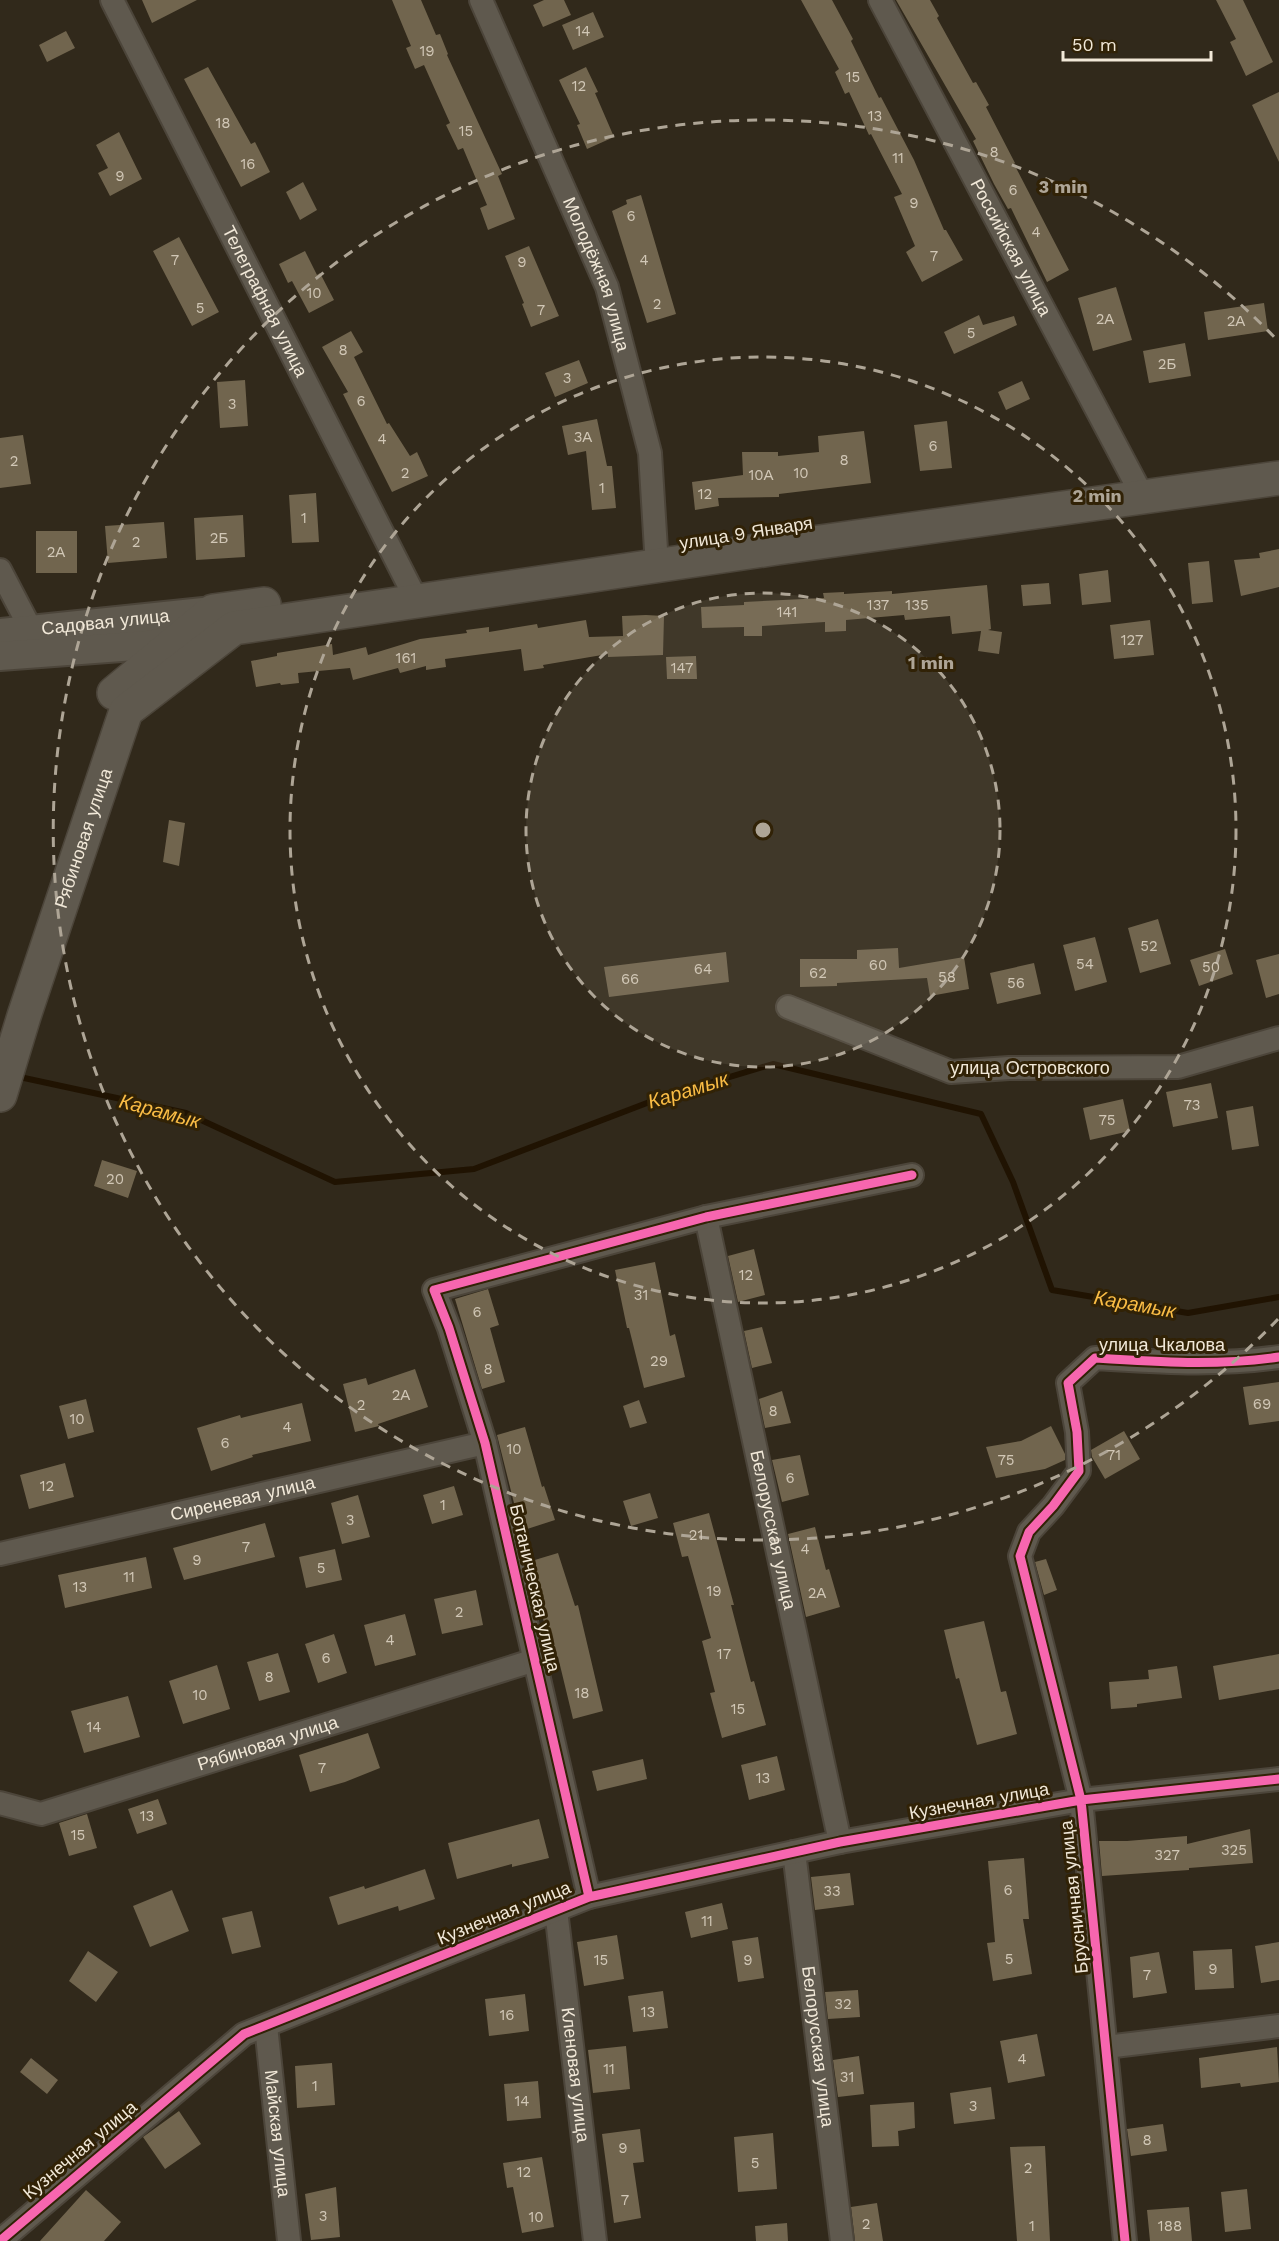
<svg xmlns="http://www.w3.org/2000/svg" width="1279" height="2241" viewBox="0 0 1279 2241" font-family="'Work Sans',sans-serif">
	<rect width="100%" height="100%" fill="#31291b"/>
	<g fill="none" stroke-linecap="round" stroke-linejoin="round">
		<path stroke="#201302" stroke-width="6" d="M15,1076L186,1113L335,1182L474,1169L660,1098L773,1064L981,1114L1013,1182L1052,1290L1188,1313L1279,1297"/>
	</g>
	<path fill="#71654e" d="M142,0H197L152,23Z
		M392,0H421L436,35L440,34L448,54L447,55L502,174L498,176L515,219L488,230L480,208L487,205L463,148L458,150L446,125L450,123L424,65L415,69L406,48L411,46Z
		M544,0H564L571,15L543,27L533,5Z
		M801,0H832L853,39L851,41L879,98L881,97L914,160L944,230H946L963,260L922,282L906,252L915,246L894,197L902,194L871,134L869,135L849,92L845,94L835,72L839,69Z
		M896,0H930L939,16L937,18L973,83L976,82L989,105L986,107L1015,163L1014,164L1069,270L1047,282L1011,208L1008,209L994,184L973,141L976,139Z
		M1216,0H1243L1273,62L1246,76L1230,42L1236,39Z
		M593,12L604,37L573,50L562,25Z
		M66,31L75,48L47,62L39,45Z
		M208,67L251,144L255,142L270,172L241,187L184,79Z
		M586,67L598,92L595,93L614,137L587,149L577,125L580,124L559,80Z
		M1279,92V162L1252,105Z
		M119,132L142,179L110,196L98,173L108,168L96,145Z
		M303,182L317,210L300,220L286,192Z
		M641,195L676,314L647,323L612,211L627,204L626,200Z
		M179,237L219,312L192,326L153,251Z
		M529,246L559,316L531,327L522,304L524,303L505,256Z
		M305,251L317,275L320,273L334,300L309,313L292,281L288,283L279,264Z
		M1116,287L1132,340L1093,351L1078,298Z
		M1264,303L1268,331L1208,340L1204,312Z
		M979,315L983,325L1014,316L1017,325L954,354L944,332Z
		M351,331L363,352L354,357L387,424L389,423L410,456L417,452L428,476L392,492L343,394L348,392L322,347Z
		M1185,343L1191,376L1149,383L1143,351Z
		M579,360L588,383L555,397L545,373Z
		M245,380L248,426L220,428L217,382Z
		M1022,381L1030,399L1006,410L998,392Z
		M597,419L607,466H612L616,508L592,510L586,451L568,455L562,426Z
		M947,421L952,468L920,471L914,425Z
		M864,431L871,483L779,494V497L718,498L719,506L695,510L692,482L743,475L742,452H778V456L819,452L818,436Z
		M23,435L31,484L0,488V438Z
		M316,493L319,542L292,543L289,495Z
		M243,515L245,557L196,560L194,518Z
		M164,522L167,558L108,563L105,526Z
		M36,531H77V573H36Z
		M1279,549V587L1241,596L1234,560L1260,558L1259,553Z
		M1209,561L1213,602L1192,604L1188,563Z
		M1108,570L1111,602L1082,605L1079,574Z
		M1049,583L1051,604L1023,606L1021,585Z
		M987,585L991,629L988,630L1002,632L999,654L978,651L981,631L952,634L950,616L905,620L904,615L846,620V631L825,632V622L762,626V636H744V627L702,628L701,607L744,605V602L824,598L823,593L844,592V594L892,591V594Z
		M646,615L664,616L663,655L608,657V654L543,665L544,668L524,671L521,649L445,659L446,667L426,670V666L400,673L398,668L353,680L350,668L298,673L299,683L281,685L280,683L256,687L251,661L277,656V653L332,644L333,655L366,647L368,655L420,639L467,633L466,630L489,627V632L537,624L538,628L586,620L589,637L623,636L622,616Z
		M1150,620L1154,655L1114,659L1110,625Z
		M696,656L697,679H667L666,657Z
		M169,820L185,823L179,866L163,862Z
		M1158,919L1171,964L1140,973L1128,928Z
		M1095,937L1107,982L1075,991L1063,945Z
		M898,948L899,968L964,957L969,989L930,996L927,978L837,983V986L800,987V959H857V950Z
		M1225,949L1233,974L1199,986L1190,960Z
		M726,952L729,982L609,997L604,967Z
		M1279,954V994L1266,998L1256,960Z
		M1034,963L1041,994L997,1004L990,973Z
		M1211,1083L1218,1118L1173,1127L1166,1092Z
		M1123,1099L1130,1131L1090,1140L1083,1108Z
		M1253,1106L1259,1146L1232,1150L1226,1111Z
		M102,1160L137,1171L128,1198L94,1186Z
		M754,1249L765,1295L738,1302L728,1256Z
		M655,1262L670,1336L675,1334L685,1377L644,1388L629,1328H627L615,1270Z
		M488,1289L499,1325L490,1328L505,1382L482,1389L455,1299Z
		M762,1327L772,1363L752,1368L744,1331Z
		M415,1369L428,1407L378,1424L379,1426L355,1432L343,1384L366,1378L368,1385Z
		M1279,1382V1421L1249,1425L1243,1387Z
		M782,1391L791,1423L765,1428L759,1399Z
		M86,1399L94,1432L68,1439L59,1406Z
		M639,1400L647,1423L630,1428L623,1406Z
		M302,1403L311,1441L252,1455L253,1457L211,1471L197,1428L240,1415L241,1418Z
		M1051,1426L1065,1454V1460L1045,1469L996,1478L986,1447L1021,1441Z
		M525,1427L542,1487L544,1486L555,1520L521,1531L497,1435Z
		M1124,1431L1140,1459L1105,1479L1092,1457L1091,1450Z
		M800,1455L809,1495L782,1502L772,1460Z
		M65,1463L74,1497L29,1509L20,1475Z
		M454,1486L463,1515L432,1524L423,1495Z
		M650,1493L658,1518L631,1526L623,1501Z
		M358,1495L370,1537L342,1544L331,1503Z
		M709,1513L734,1605H731L751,1682L754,1681L766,1725L722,1738L710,1693L715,1692L702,1641L711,1638L688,1556L682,1557L673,1523Z
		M265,1523L275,1557L184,1580L173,1548Z
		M815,1527L826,1570L829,1569L840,1607L806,1617L788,1534Z
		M335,1549L342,1580L306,1588L299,1557Z
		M558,1553L575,1606L578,1605L603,1711L573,1719L558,1657L554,1658L542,1615L545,1614L528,1562Z
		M146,1557L152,1588L65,1608L58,1575Z
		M1046,1559L1057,1590L1044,1595L1035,1562Z
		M476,1590L483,1625L442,1634L434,1599Z
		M405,1614L416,1655L375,1666L364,1625Z
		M984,1621L1001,1692L1006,1691L1017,1734L977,1745L959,1678L956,1679L944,1630Z
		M334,1634L347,1673L318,1683L305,1644Z
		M278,1653L290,1692L259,1701L247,1662Z
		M1279,1654V1689L1219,1700L1213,1666Z
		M217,1665L230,1709L183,1724L169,1681Z
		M1177,1666L1182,1698L1137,1704V1707L1111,1709L1109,1682L1149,1679L1148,1670Z
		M128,1696L140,1737L84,1753L71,1711Z
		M368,1733L380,1768L345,1782L310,1792L299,1755Z
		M777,1756L785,1790L749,1800L741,1765Z
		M643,1759L647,1779L597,1791L592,1771Z
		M158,1799L167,1824L137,1834L128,1809Z
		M87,1814L97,1848L69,1856L59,1823Z
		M539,1819L549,1858L512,1867V1864L457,1879L448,1843Z
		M1250,1829L1253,1863L1189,1868V1870L1102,1876L1099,1841H1127L1187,1836V1844Z
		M1024,1858L1029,1919H1023L1032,1974L993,1981L987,1943L995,1942L988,1861Z
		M425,1869L435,1899L399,1911L398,1906L338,1925L329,1897L364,1886L365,1889Z
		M850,1873L854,1905L815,1910L811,1877Z
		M172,1890L189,1931L150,1947L133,1906Z
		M722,1903L728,1929L691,1938L685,1912Z
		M252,1911L261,1947L232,1954L222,1918Z
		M617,1935L624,1979L584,1986L577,1942Z
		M758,1937L764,1978L738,1982L732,1941Z
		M1279,1942V1980L1261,1983L1255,1946Z
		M1232,1949L1234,1988L1195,1990L1193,1951Z
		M88,1951L118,1972L96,2002L69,1981Z
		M1159,1952L1167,1993L1133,1998L1130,1957Z
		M858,1990L860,2017L828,2019L825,1992Z
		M663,1991L668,2028L633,2032L628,1996Z
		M525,1994L529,2031L489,2036L485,1999Z
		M1037,2034L1045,2076L1008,2083L1000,2041Z
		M626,2046L630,2089L593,2093L588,2050Z
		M1277,2047L1279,2082L1241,2087L1240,2083L1201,2088L1199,2058Z
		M859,2056L864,2094L838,2097L833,2060Z
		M31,2058L58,2080L47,2094L20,2072Z
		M332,2063L335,2105L297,2108L295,2066Z
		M538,2081L541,2118L507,2121L504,2084Z
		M991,2087L995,2119L954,2124L950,2093Z
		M914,2102L915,2128L898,2131L899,2146L872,2147L870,2105Z
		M179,2111L201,2144L165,2169L143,2137Z
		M1163,2124L1167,2151L1131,2156L1127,2129Z
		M640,2129L644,2162L633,2163L641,2218L614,2223L602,2134Z
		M773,2133L777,2189L738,2192L734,2137Z
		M1045,2146L1050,2241H1017L1010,2147Z
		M542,2157L554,2227L522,2233L513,2187L507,2188L503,2163Z
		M336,2187L340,2237L311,2240L305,2194Z
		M1247,2189L1251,2229L1225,2232L1221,2192Z
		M86,2190L121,2222L104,2241H40Z
		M877,2203L883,2241H855L851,2207Z
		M1189,2207L1192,2241H1150L1147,2210Z
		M787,2223L788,2241H756L755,2226Z"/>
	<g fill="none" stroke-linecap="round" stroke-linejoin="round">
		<defs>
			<g id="minor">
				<path id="s1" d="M112,0L417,601"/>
				<path id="s2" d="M481,0L607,287L650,453L657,566"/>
				<path id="s3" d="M880,0L1143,497"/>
				<path d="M0,570L38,643"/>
				<path d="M788,1007L951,1072L1009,1068L1178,1067L1279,1038"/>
				<path id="s4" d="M706,1217L840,1842"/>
				<path id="s5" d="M0,1554L485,1443"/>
				<path id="s6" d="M0,1803L41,1814L535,1660"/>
				<path id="s7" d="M794,1852L842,2241"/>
				<path d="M589,1897L485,1443L449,1328L434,1290L706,1217L912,1175"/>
				<path id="s8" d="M556,1910L595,2241"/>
				<path id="s9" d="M266,2026L289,2241"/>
				<path d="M1106,2047L1279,2026"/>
				<path d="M0,2241L244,2034L589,1897L840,1842L1081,1800L1279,1779"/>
				<path d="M1125,2241L1081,1800L1020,1556L1029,1532L1053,1506L1079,1471L1077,1432L1068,1383L1095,1358C1157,1362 1218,1366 1279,1357"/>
			</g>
			<g id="tertiary">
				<path id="s10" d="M0,633L213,611"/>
				<path d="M0,656L148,645L183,638"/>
			</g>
			<g id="secondary">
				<path d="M114,693L213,611L264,604"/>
				<path id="s11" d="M0,1095L24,1016L126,711L234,628L777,548L1279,478"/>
			</g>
		</defs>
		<use href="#minor" stroke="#4c453a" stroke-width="26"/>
		<use href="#tertiary" stroke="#4c453a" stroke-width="32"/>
		<use href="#secondary" stroke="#4c453a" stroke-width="36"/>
		<use href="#minor" stroke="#5f594e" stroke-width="22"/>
		<use href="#tertiary" stroke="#5f594e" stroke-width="28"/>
		<use href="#secondary" stroke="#5f594e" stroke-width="33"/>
		<defs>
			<path id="cycleway" d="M589,1897L485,1443L449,1328L434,1290L706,1217L912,1175
				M0,2241L244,2034L589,1897L840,1842L1081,1800L1279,1779
				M1125,2241L1081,1800L1020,1556L1029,1532L1053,1506L1079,1471L1077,1432L1068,1383L1095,1358C1157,1362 1218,1366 1279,1357"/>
		</defs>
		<use href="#cycleway" stroke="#312206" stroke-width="13"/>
		<use href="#cycleway" stroke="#f766af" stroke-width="9"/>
	</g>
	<circle cx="763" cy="830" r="237" fill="#aea596" fill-opacity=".12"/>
	<g fill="none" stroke="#aea596" stroke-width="3" stroke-dasharray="10 8">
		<circle cx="763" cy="830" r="237"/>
		<circle cx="763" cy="830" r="473"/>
		<path d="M1278 1319A710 710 0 1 1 1278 341"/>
	</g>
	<g text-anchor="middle" stroke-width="6" stroke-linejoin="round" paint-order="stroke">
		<g font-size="15" fill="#d1c7b6">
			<text x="583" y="36">14</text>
			<text x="427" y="56">19</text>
			<text x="853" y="82">15</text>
			<text x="579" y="91">12</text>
			<text x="875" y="121">13</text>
			<text x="223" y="128">18</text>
			<text x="466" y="136">15</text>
			<text x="994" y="157">8</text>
			<text x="898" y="163">11</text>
			<text x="248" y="169">16</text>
			<text x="120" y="181">9</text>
			<text x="1013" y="195">6</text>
			<text x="914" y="208">9</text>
			<text x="631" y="221">6</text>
			<text x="1036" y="237">4</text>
			<text x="934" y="261">7</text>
			<text x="175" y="265">7</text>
			<text x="644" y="265">4</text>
			<text x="522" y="267">9</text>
			<text x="314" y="298">10</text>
			<text x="657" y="309">2</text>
			<text x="200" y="313">5</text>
			<text x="541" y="315">7</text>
			<text x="1105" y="324">2А</text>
			<text x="1236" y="326">2А</text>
			<text x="971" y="338">5</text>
			<text x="343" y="355">8</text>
			<text x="1167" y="369">2Б</text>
			<text x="567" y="383">3</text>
			<text x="361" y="406">6</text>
			<text x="232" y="409">3</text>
			<text x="583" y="442">3А</text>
			<text x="382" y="444">4</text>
			<text x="933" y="451">6</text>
			<text x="844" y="465">8</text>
			<text x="14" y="466">2</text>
			<text x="405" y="478">2</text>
			<text x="801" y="478">10</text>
			<text x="761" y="480">10А</text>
			<text x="602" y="493">1</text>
			<text x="705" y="499">12</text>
			<text x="304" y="523">1</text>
			<text x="219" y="543">2Б</text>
			<text x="136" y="547">2</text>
			<text x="56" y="557">2А</text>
			<text x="878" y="610">137</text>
			<text x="917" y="610">135</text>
			<text x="787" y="617">141</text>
			<text x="1132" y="645">127</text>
			<text x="406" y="663">161</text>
			<text x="682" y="673">147</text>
			<text x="1149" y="951">52</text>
			<text x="1085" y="969">54</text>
			<text x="878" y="970">60</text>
			<text x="1211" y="972">50</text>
			<text x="703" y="974">64</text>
			<text x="818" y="978">62</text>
			<text x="947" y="982">58</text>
			<text x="630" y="984">66</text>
			<text x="1016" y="988">56</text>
			<text x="1192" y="1110">73</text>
			<text x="1107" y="1125">75</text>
			<text x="115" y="1184">20</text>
			<text x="746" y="1280">12</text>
			<text x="641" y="1300">31</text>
			<text x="477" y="1317">6</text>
			<text x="659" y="1366">29</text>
			<text x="488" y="1374">8</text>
			<text x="401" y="1400">2А</text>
			<text x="1262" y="1409">69</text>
			<text x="361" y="1410">2</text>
			<text x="773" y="1416">8</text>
			<text x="77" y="1424">10</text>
			<text x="287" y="1432">4</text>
			<text x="225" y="1448">6</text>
			<text x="514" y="1454">10</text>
			<text x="1114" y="1460">71</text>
			<text x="1006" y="1465">75</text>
			<text x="790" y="1483">6</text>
			<text x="47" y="1491">12</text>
			<text x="443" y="1510">1</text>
			<text x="350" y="1525">3</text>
			<text x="696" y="1540">21</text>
			<text x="246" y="1552">7</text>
			<text x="805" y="1554">4</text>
			<text x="197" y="1565">9</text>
			<text x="321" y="1573">5</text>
			<text x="129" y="1582">11</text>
			<text x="80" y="1592">13</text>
			<text x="714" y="1596">19</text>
			<text x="817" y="1598">2А</text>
			<text x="459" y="1617">2</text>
			<text x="390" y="1645">4</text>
			<text x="724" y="1659">17</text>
			<text x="326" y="1663">6</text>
			<text x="269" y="1682">8</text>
			<text x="582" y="1698">18</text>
			<text x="200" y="1700">10</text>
			<text x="738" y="1714">15</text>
			<text x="94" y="1732">14</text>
			<text x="322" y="1773">7</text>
			<text x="763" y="1783">13</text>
			<text x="147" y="1821">13</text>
			<text x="78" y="1840">15</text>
			<text x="1234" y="1855">325</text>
			<text x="1167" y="1860">327</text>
			<text x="1008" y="1895">6</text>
			<text x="832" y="1896">33</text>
			<text x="707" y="1926">11</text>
			<text x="1009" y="1964">5</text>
			<text x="601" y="1965">15</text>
			<text x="748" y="1965">9</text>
			<text x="1213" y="1974">9</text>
			<text x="1147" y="1980">7</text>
			<text x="843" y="2009">32</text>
			<text x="648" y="2017">13</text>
			<text x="507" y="2020">16</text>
			<text x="1022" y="2064">4</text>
			<text x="609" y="2074">11</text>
			<text x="847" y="2082">31</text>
			<text x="315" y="2091">1</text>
			<text x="522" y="2106">14</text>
			<text x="973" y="2111">3</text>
			<text x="1147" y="2145">8</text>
			<text x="623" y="2153">9</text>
			<text x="755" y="2168">5</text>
			<text x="1028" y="2173">2</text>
			<text x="524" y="2177">12</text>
			<text x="625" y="2205">7</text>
			<text x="323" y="2221">3</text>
			<text x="536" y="2222">10</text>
			<text x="866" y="2229">2</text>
			<text x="1032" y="2231">1</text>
			<text x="1170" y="2231">188</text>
		</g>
		<g font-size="18" fill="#f1e8d8" stroke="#312206">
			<text dy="6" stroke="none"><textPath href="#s3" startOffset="280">Российская улица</textPath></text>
			<text dy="6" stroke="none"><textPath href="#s2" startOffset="298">Молодёжная улица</textPath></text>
			<text dy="6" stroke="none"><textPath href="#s1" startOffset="338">Телеграфная улица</textPath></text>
			<text transform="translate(746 533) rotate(-9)" y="6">улица 9 Января</text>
			<text dy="6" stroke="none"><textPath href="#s10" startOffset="106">Садовая улица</textPath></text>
			<text dy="6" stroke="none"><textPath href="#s11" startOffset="270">Рябиновая улица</textPath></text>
			<text x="1030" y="1074">улица Островского</text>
			<text x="1162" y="1351">улица Чкалова</text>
			<text dy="6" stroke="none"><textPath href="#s5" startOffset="249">Сиреневая улица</textPath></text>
			<text dy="6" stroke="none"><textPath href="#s4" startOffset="320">Белорусская улица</textPath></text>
			<text transform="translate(535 1588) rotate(77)" y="6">Ботаническая улица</text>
			<text dy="6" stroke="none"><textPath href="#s6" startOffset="280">Рябиновая улица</textPath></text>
			<text transform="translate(979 1801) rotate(-10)" y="6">Кузнечная улица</text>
			<text transform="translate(1074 1897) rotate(-96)" y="6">Брусничная улица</text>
			<text transform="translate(504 1913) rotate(-22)" y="6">Кузнечная улица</text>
			<text dy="6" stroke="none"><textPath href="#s7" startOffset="196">Белорусская улица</textPath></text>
			<text dy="6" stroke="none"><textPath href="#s8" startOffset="166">Кленовая улица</textPath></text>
			<text dy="6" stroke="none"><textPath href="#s9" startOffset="108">Майская улица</textPath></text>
			<text transform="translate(80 2150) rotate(-40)" y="6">Кузнечная улица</text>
		</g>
		<g font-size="20" font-style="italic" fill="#f9bc45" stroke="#312206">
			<text transform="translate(688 1090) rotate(-17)" y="7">Карамык</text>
			<text transform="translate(160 1111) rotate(15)" y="7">Карамык</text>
			<text transform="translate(1135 1304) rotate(10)" y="7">Карамык</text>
		</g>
	</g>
	<circle cx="763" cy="830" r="9" fill="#aea596" stroke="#312206" stroke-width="3"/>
	<g font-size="18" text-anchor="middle" font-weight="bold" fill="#aea596" stroke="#312206" stroke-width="6" stroke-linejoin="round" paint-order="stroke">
		<text x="1063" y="193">3 min</text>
		<text x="1097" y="502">2 min</text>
		<text x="931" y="669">1 min</text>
	</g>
	<path d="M1063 51v9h148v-9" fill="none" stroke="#f1e8d8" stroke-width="3"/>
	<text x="1072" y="51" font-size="18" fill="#f1e8d8" stroke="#312206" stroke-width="4.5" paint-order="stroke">50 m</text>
</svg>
